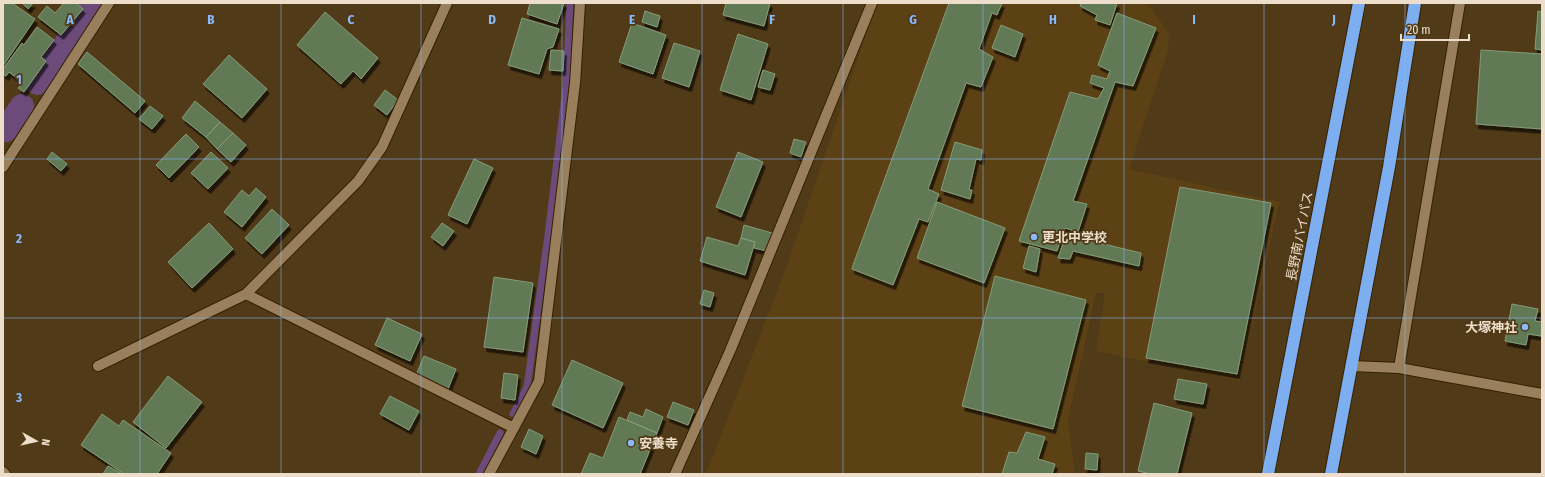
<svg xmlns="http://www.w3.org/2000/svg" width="1545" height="477" viewBox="0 0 1545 477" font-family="'Fira Sans Condensed','Noto Sans JP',sans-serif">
	<defs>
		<filter id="shadow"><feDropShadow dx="2.5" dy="4.5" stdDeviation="0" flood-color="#0009"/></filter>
	</defs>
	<rect width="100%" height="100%" fill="#513a17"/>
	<path fill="#5c4115" d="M877,3H1147L1169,33L1168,51L1129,169L1279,202L1240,381L1096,351L1105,293H1096L1068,420L1075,474H706L785,271Z"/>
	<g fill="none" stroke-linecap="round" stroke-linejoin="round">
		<path stroke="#6c4b7b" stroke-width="7" d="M513,414L527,387L548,235L566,87L570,3
			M479,474L500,433"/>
		<path stroke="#6c4b7b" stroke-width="24" d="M37,83L50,67L94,3
			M6,130L22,106"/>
	</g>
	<path fill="#627956" stroke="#849c77" filter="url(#shadow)" d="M3,3H12L35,19L3,66Z
		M22,3H33L28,9Z
		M64,3H76L83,9L61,35L38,17L47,6L55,13Z
		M530,3H529H564L557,24L527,14Z
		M726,3H770L764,26L723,15Z
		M949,3H1002L997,15L992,13L979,49L993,57L981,87L966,83L928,189L939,194L928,222L919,219L893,285L852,269V268Z
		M1081,3H1117L1110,25L1095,20L1097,15L1080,6Z
		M645,11L660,16L657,27L642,22Z
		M1538,11L1542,12V50L1535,49Z
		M325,12L378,58L361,79L353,71L341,84L297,45Z
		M1117,13L1156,28L1133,86L1115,82L1073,201L1087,204L1078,232L1065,228L1057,251L1019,241L1070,92L1098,99L1104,88L1090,83L1092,75L1107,79L1110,71L1098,65Z
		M522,18L559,29L553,47L547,49L539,74L508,65Z
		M632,23L666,35L653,74L619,62Z
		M1001,25L1023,34L1015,57L992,48Z
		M37,27L54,40L41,57L46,61L24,92L18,88L23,83L9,72L6,76L3,74V69L22,43L24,45Z
		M738,34L768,44L751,100L720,90Z
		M674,43L700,51L689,87L662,78Z
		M551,50L564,51L563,71L549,70Z
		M1481,50L1542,54V129L1476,124Z
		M87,52L145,101L135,113L78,64Z
		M229,55L267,89L242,118L203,84Z
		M763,70L775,74L770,90L758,87Z
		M385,90L398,100L387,115L374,105Z
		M195,101L220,122L206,137L182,118Z
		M150,106L163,116L152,129L139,119Z
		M220,122L233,133L217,149L206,137Z
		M233,133L246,145L231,162L217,149Z
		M186,134L199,147L169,178L156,165Z
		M794,139L806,142L801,157L790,153Z
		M955,142L982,150L981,160L976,159L969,190H972L970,199L941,190Z
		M52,152L67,164L61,171L47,159Z
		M211,152L228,168L208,189L191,173Z
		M738,152L763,162L741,217L716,207Z
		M474,159L493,168L467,224L448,215Z
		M1180,187L1271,203L1237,374L1146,358Z
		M256,188L266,197L242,227L224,212L242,190L249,196Z
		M937,202L1005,228L984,283L917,258Z
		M272,209L289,225L262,254L245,238Z
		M209,223L233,249L192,288L168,262Z
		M442,223L454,231L443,246L431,237Z
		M744,225L772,233L767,251L754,248L755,242L741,238Z
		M1066,235L1141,253L1139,266L1073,251L1070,259L1058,258Z
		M707,237L738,246L741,238L755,242L745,275L700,261Z
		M1029,246L1040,249L1036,272L1023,268Z
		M995,276L1086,300L1053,429L962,406Z
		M494,277L533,283L523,352L484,347Z
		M704,290L714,293L710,307L700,304Z
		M1512,304L1538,309L1535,321L1542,322L1541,336L1528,334L1526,345L1505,341Z
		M387,318L422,334L410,361L375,345Z
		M424,356L456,369L448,389L416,375Z
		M572,360L623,383L603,428L552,405Z
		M504,373L518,375L515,400L501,398Z
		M168,376L202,402L166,448L133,422Z
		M1178,379L1207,384L1203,404L1174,399Z
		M390,396L419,411L409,430L380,414Z
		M673,402L694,410L688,425L667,417Z
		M1154,403L1192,413L1177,474H1151L1138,471Z
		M646,409L663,417L657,433L627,420L630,412L643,417Z
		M102,414L119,426L123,420L171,453L157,474H124L81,445Z
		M619,417L657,433L640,474H581L590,453L603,458Z
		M529,429L543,436L536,454L521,447Z
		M1026,432L1045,437L1038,459L1055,464L1052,474H1002L1009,452L1017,453Z
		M1086,453L1098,454L1097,470L1085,469Z
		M108,466L122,474H103Z"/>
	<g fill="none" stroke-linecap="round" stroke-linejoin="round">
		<defs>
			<path id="minor" d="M3,167L109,3
				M246,294L514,428
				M98,366L246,294L358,181L382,147L447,3
				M1351,366L1399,368L1542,394
				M1399,368L1460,3
				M3,472L5,474
				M489,474L539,381L575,83L580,3
				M675,474L730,351L872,3"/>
			<path id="highway" d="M1268,474L1359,3
				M1331,474L1389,167L1415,3"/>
		</defs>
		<use href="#minor" stroke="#362000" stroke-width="12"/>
		<use href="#highway" stroke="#362000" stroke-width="14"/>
		<use href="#minor" stroke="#997f5b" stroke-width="10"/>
		<use href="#highway" stroke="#7daff0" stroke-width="12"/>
	</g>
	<path fill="none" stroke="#88bafc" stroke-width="1" stroke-opacity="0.55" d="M140,3V474M281,3V474M421,3V474M562,3V474M702,3V474M843,3V474M983,3V474M1124,3V474M1264,3V474M1405,3V474M3,159H1542M3,318H1542"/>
	<g fill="#88bafc" stroke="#513a17" stroke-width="1.5">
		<circle cx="1034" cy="237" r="4"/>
		<circle cx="1525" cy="327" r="4"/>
		<circle cx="631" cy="443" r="4"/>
	</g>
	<g text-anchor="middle" stroke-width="3.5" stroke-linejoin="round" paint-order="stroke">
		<g font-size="13" fill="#eddecb" stroke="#513a17">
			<text transform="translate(1299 236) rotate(-79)" y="5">長野南バイパス</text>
		</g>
		<g font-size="13" font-weight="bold" fill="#eddecb" stroke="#513a17" text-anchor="start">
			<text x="1042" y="242">更北中学校</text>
			<text x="1517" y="332" text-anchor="end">大塚神社</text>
			<text x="639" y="448">安養寺</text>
		</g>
	</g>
	<g font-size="13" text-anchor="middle" font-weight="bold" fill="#88bafc" stroke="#513a17" stroke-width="3.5" stroke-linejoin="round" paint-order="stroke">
		<text x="70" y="24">A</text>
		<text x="211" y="24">B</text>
		<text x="351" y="24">C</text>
		<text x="492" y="24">D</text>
		<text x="632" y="24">E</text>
		<text x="772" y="24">F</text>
		<text x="913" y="24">G</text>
		<text x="1053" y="24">H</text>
		<text x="1194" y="24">I</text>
		<text x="1334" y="24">J</text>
		<text x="19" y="84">1</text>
		<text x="19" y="243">2</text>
		<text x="19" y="402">3</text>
	</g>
	<rect width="1545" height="477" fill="none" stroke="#eddecb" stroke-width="8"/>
	<g transform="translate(36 441) rotate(98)" stroke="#513a17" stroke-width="3" paint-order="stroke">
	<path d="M0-3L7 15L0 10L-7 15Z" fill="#eddecb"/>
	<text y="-6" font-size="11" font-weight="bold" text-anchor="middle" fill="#eddecb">N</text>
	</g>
	<path d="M1401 34v6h68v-6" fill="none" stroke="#eddecb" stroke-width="2"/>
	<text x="1407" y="34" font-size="12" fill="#eddecb" stroke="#513a17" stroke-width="3" paint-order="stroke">20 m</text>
</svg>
